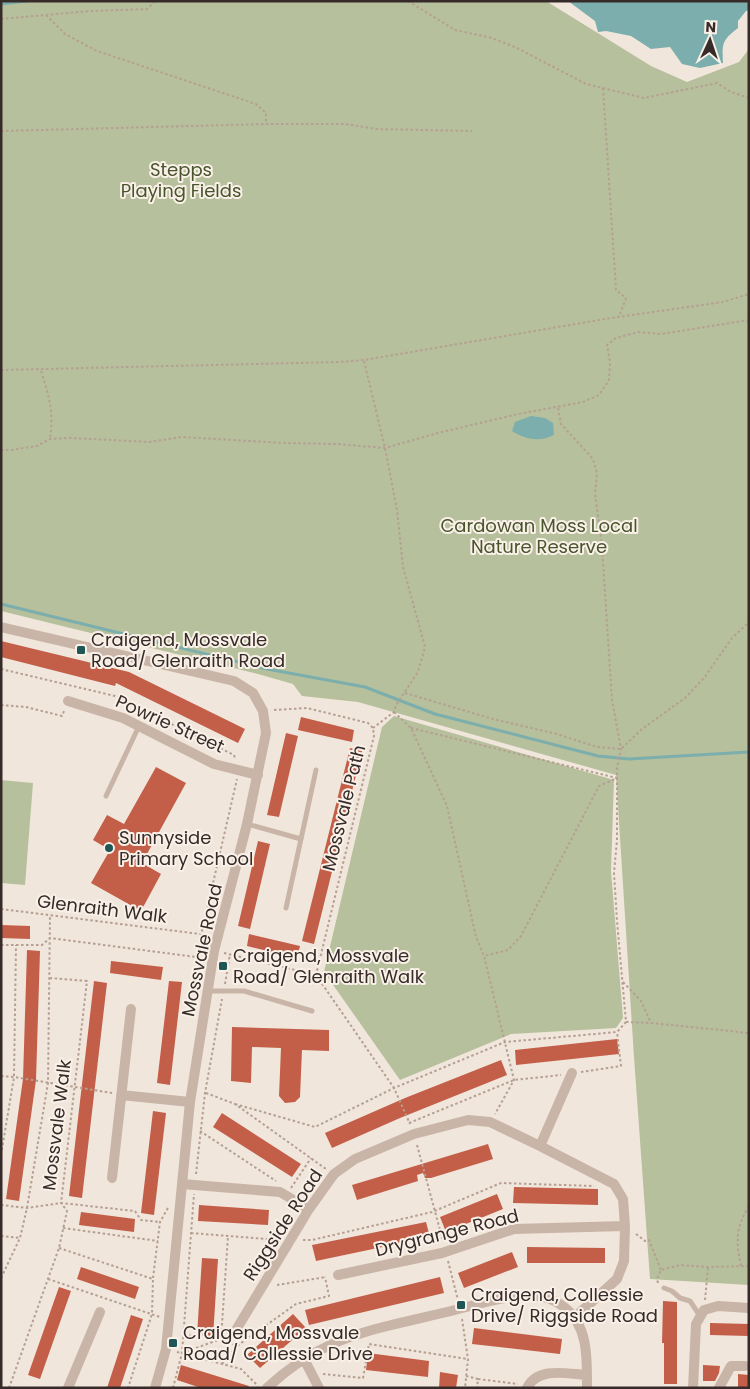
<svg xmlns="http://www.w3.org/2000/svg" width="750" height="1389" viewBox="0 0 750 1389" font-family="Poppins,sans-serif">
	<rect width="100%" height="100%" fill="#f1e6db"/>
	<path fill="#b6c09c" d="M1,1H546L651,66L687,82L739,62L749,49V1285L650,1279L634,1057L616,775L358,702L302,696L293,684L258,674L1,611Z
		M394,716L614,780L611,871L623,1018L616,1028L511,1034L400,1080L324,972L382,727Z
		M1,780L33,783L25,885L1,883Z"/>
	<path fill="#7baeac" d="M568,1H749V10L746,11L738,21V28C722,40 722,44 723,63L700,68L682,64L670,47L651,49L631,36L606,31L598,32L595,21Z
		M531,416L545,418L553,423L554,435C540,442 526,440 512,431L515,422Z"/>
	<g fill="none" stroke-linecap="round" stroke-linejoin="round">
		<path stroke="#7baeac" stroke-width="3" d="M1,4L26,1
			M1,604L267,669L365,687L435,714L598,756L629,759L749,752"/>
	</g>
	<path fill="#c35e48" d="M1,641L129,672L245,729L238,743L116,683L115,686L1,657Z
		M301,717L354,730L352,742L298,730Z
		M286,733L298,736L279,817L267,815Z
		M350,748L362,751L314,944L302,941Z
		M156,767L186,783L142,863L161,874L141,911L91,883L110,850L93,840L107,815L124,824Z
		M258,841L270,844L250,929L238,926Z
		M1,925L30,926V939L1,938Z
		M249,934L300,946L297,958L247,946Z
		M27,950L40,951L36,1080L19,1201L6,1199L23,1079Z
		M111,961L163,967L161,980L110,973Z
		M94,981L107,983L82,1198L69,1196Z
		M169,981L182,982L170,1085L157,1083Z
		M232,1027L329,1030V1051L302,1050L300,1097L295,1102L285,1103L279,1096L281,1048L252,1047L251,1083L231,1081Z
		M617,1039L619,1054L516,1065L515,1050Z
		M501,1060L507,1075L400,1118L332,1148L325,1133L405,1098Z
		M153,1111L166,1113L154,1215L141,1213Z
		M222,1113L301,1164L292,1177L213,1127Z
		M488,1144L493,1159L431,1178H425L423,1173L417,1175L418,1181L357,1200L352,1185Z
		M514,1187L598,1189V1205L513,1203Z
		M497,1194L503,1209L446,1232L440,1217Z
		M199,1205L269,1210L268,1225L198,1221Z
		M81,1212L135,1219L134,1232L79,1225Z
		M426,1222L430,1237L316,1261L312,1245Z
		M527,1247L605,1248V1263H527Z
		M512,1252L518,1267L464,1288L458,1273Z
		M202,1258L218,1259L213,1337L197,1335Z
		M81,1267L139,1287L135,1299L77,1279Z
		M440,1277L444,1293L309,1325L305,1310Z
		M59,1287L71,1291L40,1379L28,1375Z
		M663,1301L677,1302V1384H664V1343H662Z
		M293,1314L306,1328L260,1368L247,1355Z
		M131,1315L143,1319L120,1388H107Z
		M710,1323L749,1324V1336L710,1335Z
		M474,1328L562,1339L560,1354L472,1344Z
		M368,1353L429,1361L428,1377L366,1370Z
		M181,1365L249,1386L248,1388H201L177,1380Z
		M703,1365L720,1366L719,1373L715,1381H703Z
		M440,1372L458,1375L456,1388H439Z
		M738,1374L749,1375V1388H738Z"/>
	<g fill="none" stroke-linecap="round" stroke-linejoin="round">
		<path stroke="#b59f92" stroke-width="2" stroke-dasharray="2.5 2.5" stroke-linecap="butt" d="M408,1L455,30L492,38L517,48L586,84L644,98L717,83L731,92L749,98
			M46,15L65,34L97,51L256,104L266,113V124
			M1,19L90,11L147,9L155,1
			M603,88L616,290L626,298L619,317
			M1,131L266,124H346L376,129L472,131
			M364,361L385,448L397,510L403,567L425,647L418,672L396,705L394,712L373,728
			M1,370L339,362L364,360L611,318L723,302L749,294
			M41,371C49,396 54,413 50,439
			M1,450H11L37,446L50,439L69,438L149,442L182,437L284,443L337,444L385,448L438,433L518,414L583,402L599,395L609,380L610,362L607,345L616,338L638,332L661,334L749,320
			M1,669L115,696L234,755L235,758
			M405,693L493,719L557,734L597,747L621,749L642,729L685,698L704,678L732,638L749,622
			M1,705L26,707L62,716L64,711
			M274,710L307,708L368,723L373,728L374,736L316,975
			M394,712L411,728L447,806L476,937L484,956L514,1080L495,1114
			M411,728L617,778L599,786L521,936L508,950L484,956
			M1,909L200,934
			M1,945H42L50,938L196,957L237,779
			M224,953L316,975L394,1088L410,1124
			M623,982L641,1001L651,1023
			M225,984L230,954
			M626,1022L651,1023L749,1033
			M581,1072L621,1066L617,1032
			M1,1076L14,1077L112,1093
			M206,1093L235,1104L326,1169
			M235,1104L315,1127L394,1088L505,1042L617,1032L626,1022L617,921L614,873L617,840V768L621,749L612,700L602,546L595,493L597,473L593,459L561,424L558,407
			M409,1123L514,1080L561,1075
			M200,1131L276,1181
			M417,1145L443,1241
			M1,1155L14,1077L16,945
			M196,1174L205,1093L222,999
			M291,1188L311,1158
			M1,1205L27,1208L61,1203L135,1211L141,1220L160,1222
			M63,1228L158,1241
			M191,1233L279,1240
			M636,1234L645,1241L649,1240L661,1270
			M1,1236L20,1238
			M303,1240H312L432,1212L501,1183L594,1186
			M59,1248L153,1279L152,1314L128,1388
			M448,1261L458,1300
			M741,1266C736,1241 735,1229 749,1206
			M1,1278L20,1238L27,1208L48,1083L50,915
			M153,1278L160,1222L169,1206
			M48,1279L160,1317
			M658,1283L657,1279L661,1270L680,1265L708,1267L749,1266
			M277,1285L326,1277
			M705,1300L708,1267
			M462,1319L468,1359L465,1388
			M184,1335L221,1339L237,1346L296,1304L329,1296L325,1277
			M177,1352L241,1369L258,1386
			M182,1353L221,1339L228,1236
			M222,1364L237,1346V1340
			M323,1374L363,1378L369,1344L468,1359
			M466,1376L478,1379L477,1388
			M478,1379L518,1384
			M9,1388L59,1248L67,1211L61,1203L87,981L50,978
			M173,1388L182,1353L194,1194"/>
		<path stroke="#c9b5a8" stroke-width="5" d="M106,796L139,726
			M247,824L301,839
			M286,908L316,770
			M208,991H244L312,1011
			M664,1288L672,1291L680,1298L690,1301L700,1316"/>
		<path stroke="#c9b5a8" stroke-width="10" d="M1,627L234,681L253,693L263,711L266,733L247,824L214,951L190,1102L166,1349L155,1388
			M68,701L123,718L214,764L258,775
			M121,1095L190,1102
			M540,1146L572,1073
			M112,1178L131,1009
			M182,1184L280,1192L309,1209
			M338,1275L442,1253L514,1229L625,1226
			M236,1330L309,1209L334,1174L355,1159L414,1134L468,1120L490,1122L540,1146L614,1184L623,1199L625,1226L624,1261L617,1279L574,1318
			M304,1359L319,1388
			M68,1388L100,1312
			M267,1388C286,1370 306,1356 330,1345C368,1328 410,1321 451,1311C475,1305 500,1297 525,1295C538,1295 553,1298 564,1307C589,1326 587,1360 587,1388
			M527,1388C538,1366 567,1374 587,1375
			M693,1388L696,1324L704,1310L718,1306L749,1308
			M719,1388L731,1366H745"/>
	</g>
	<g fill="#1e5656" stroke="#f9f0e8" stroke-width="2">
		<rect x="76" y="645" width="10" height="10" rx="2.5"/>
		<circle cx="109" cy="848" r="5"/>
		<rect x="218" y="961" width="10" height="10" rx="2.5"/>
		<rect x="456" y="1300" width="10" height="10" rx="2.5"/>
		<rect x="168" y="1338" width="10" height="10" rx="2.5"/>
	</g>
	<g text-anchor="middle" stroke-width="4" stroke-linejoin="round" paint-order="stroke">
		<g font-size="18" fill="#48542c" stroke="#f9f0e8">
			<text x="181" y="176">Stepps<tspan x="181" dy="21">Playing Fields</tspan></text>
			<text x="539" y="532">Cardowan Moss Local<tspan x="539" dy="21">Nature Reserve</tspan></text>
		</g>
		<g font-size="18" fill="#362b28" stroke="#f9f0e8" text-anchor="start">
			<text x="91" y="646">Craigend, Mossvale<tspan x="91" dy="21">Road/ Glenraith Road</tspan></text>
			<text x="119" y="844">Sunnyside<tspan x="119" dy="21">Primary School</tspan></text>
			<text x="233" y="962">Craigend, Mossvale<tspan x="233" dy="21">Road/ Glenraith Walk</tspan></text>
			<text x="471" y="1301">Craigend, Collessie<tspan x="471" dy="21">Drive/ Riggside Road</tspan></text>
			<text x="183" y="1339">Craigend, Mossvale<tspan x="183" dy="21">Road/ Collessie Drive</tspan></text>
		</g>
		<g font-size="18" fill="#362b28" stroke="#f9f0e8">
			<text transform="translate(170 724) rotate(24)" y="6">Powrie Street</text>
			<text transform="translate(344 808) rotate(-76)" y="6">Mossvale Path</text>
			<text transform="translate(102 909) rotate(7)" y="6">Glenraith Walk</text>
			<text transform="translate(202 950) rotate(-78)" y="6">Mossvale Road</text>
			<text transform="translate(57 1125) rotate(-83)" y="6">Mossvale Walk</text>
			<text transform="translate(283 1225) rotate(-57)" y="6">Riggside Road</text>
			<text transform="translate(447 1233) rotate(-14)" y="6">Drygrange Road</text>
		</g>
	</g>
	<rect width="750" height="1389" fill="none" stroke="#362b28" stroke-width="5"/>
	<g transform="translate(710 40) rotate(3)" stroke="#f9f0e8" stroke-width="4" paint-order="stroke">
	<path d="M0-4L9 19L0 12L-9 19Z" fill="#362b28"/>
	<text y="-8" font-size="14" font-weight="bold" text-anchor="middle" fill="#362b28">N</text>
	</g>
</svg>
